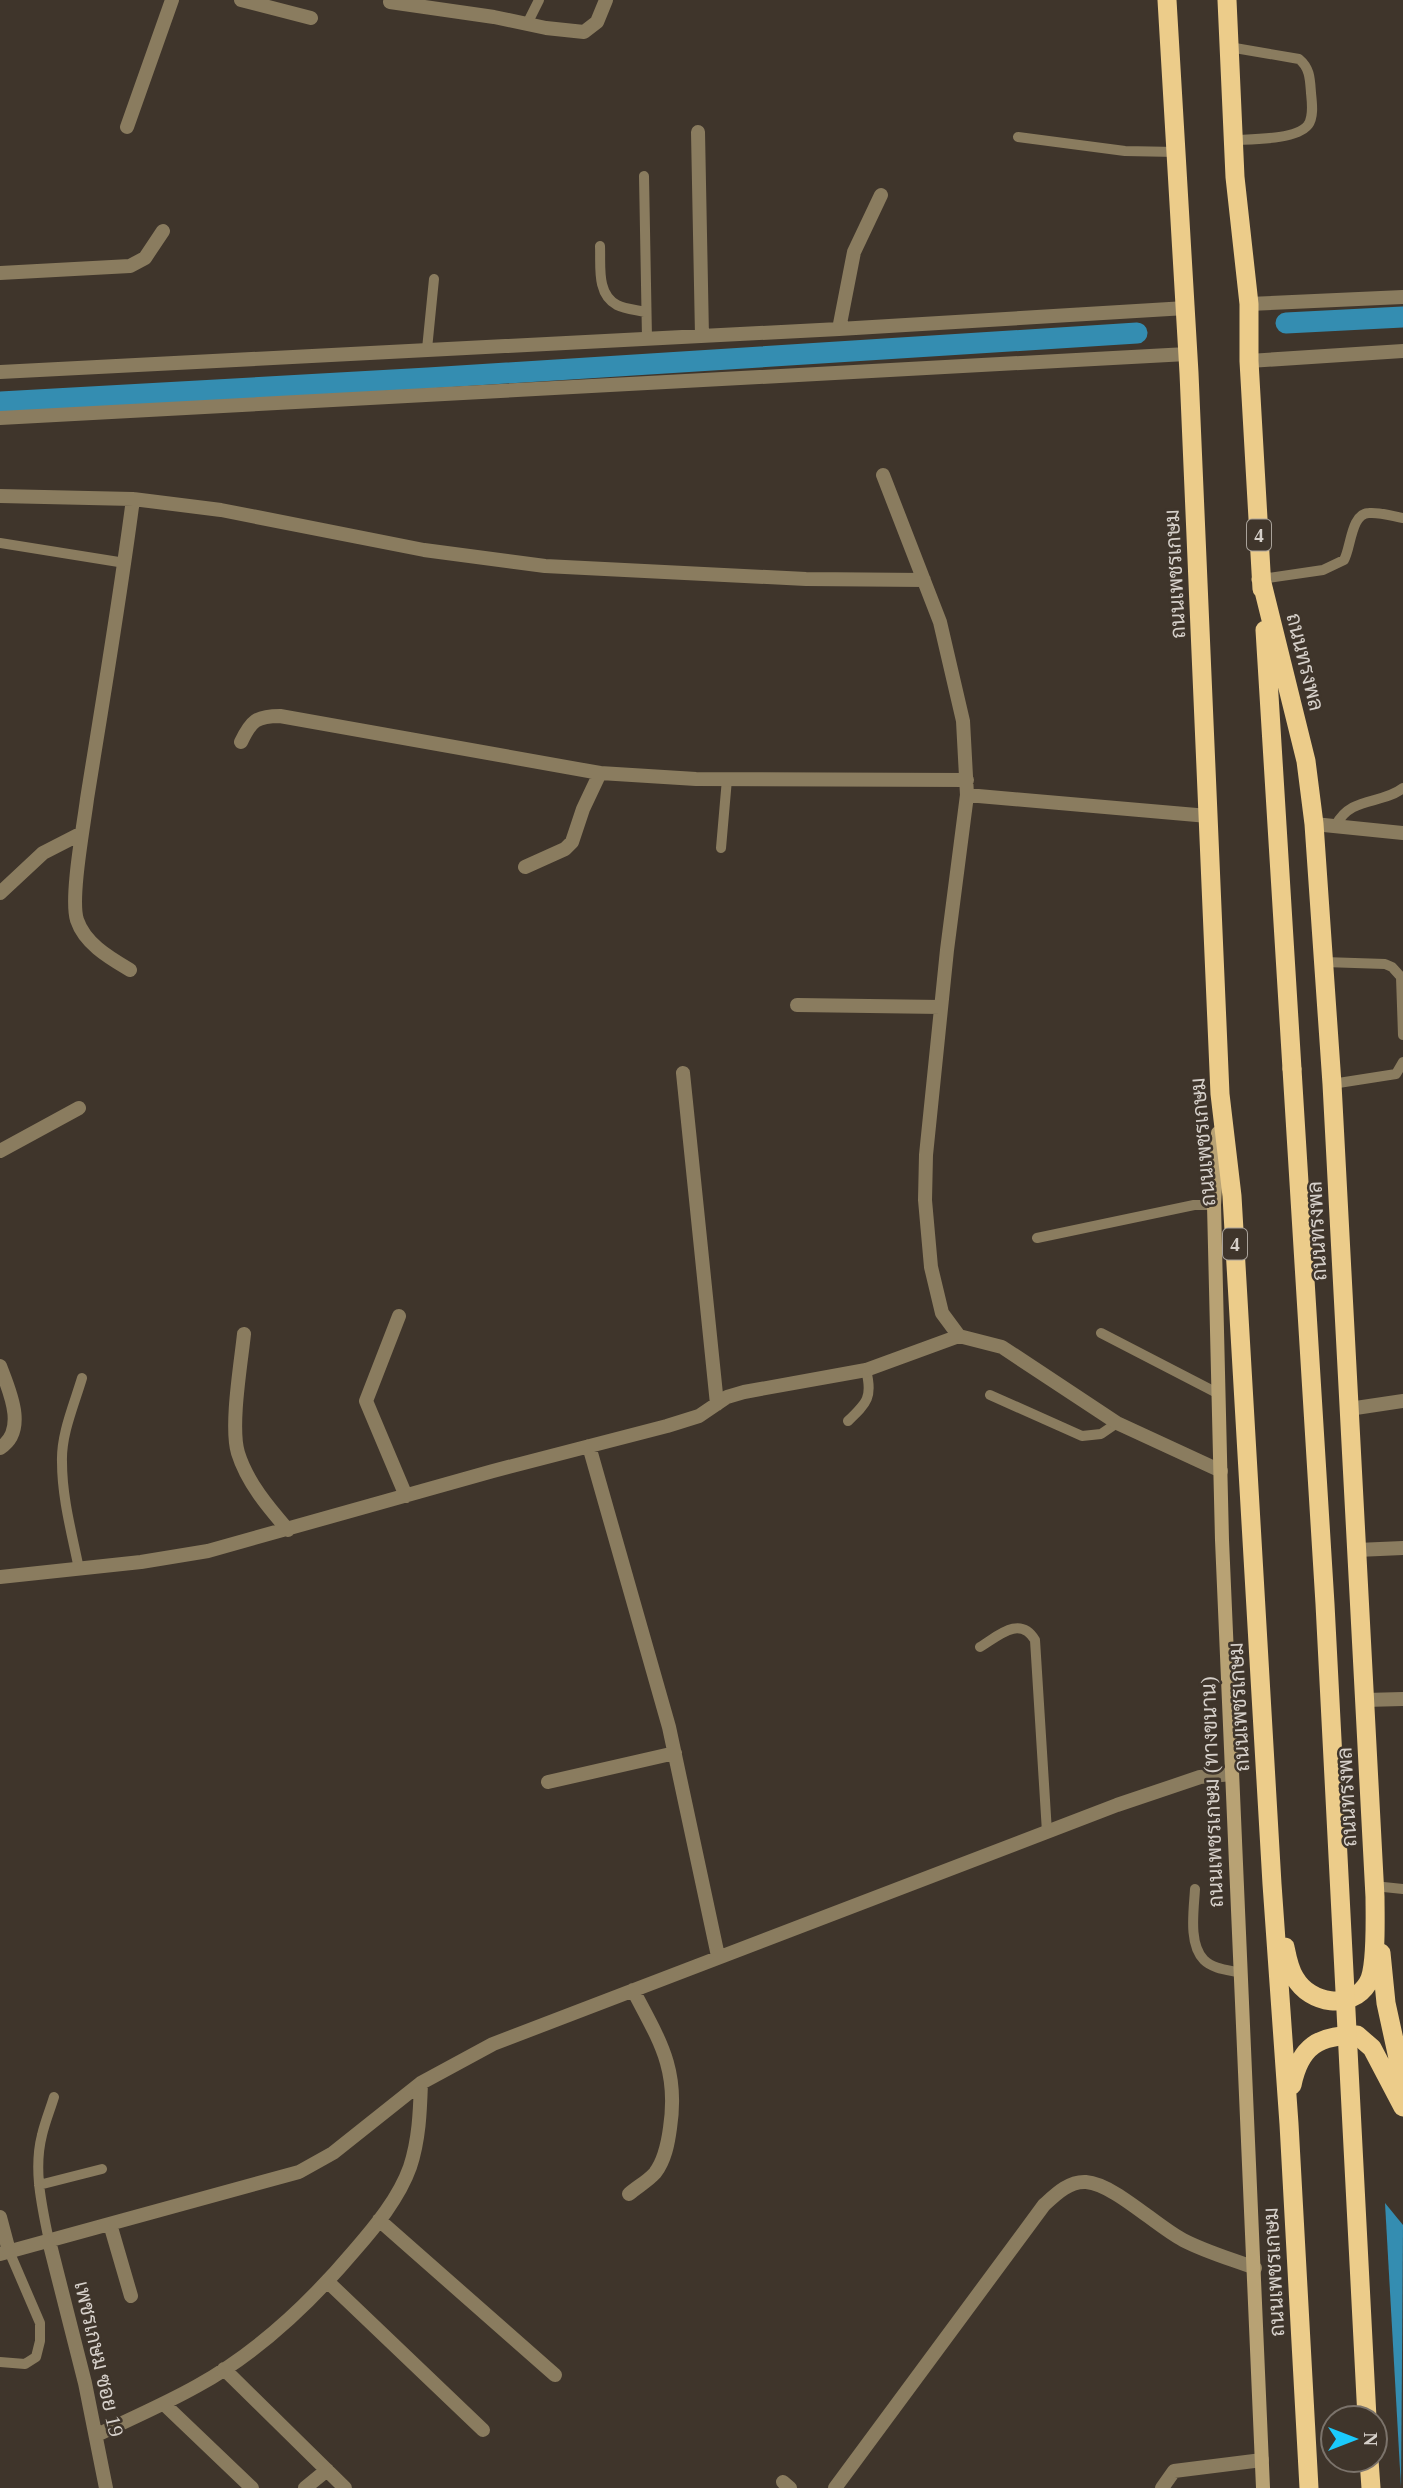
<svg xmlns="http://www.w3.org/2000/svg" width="1403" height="2488" viewBox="0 0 1403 2488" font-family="'Times New Roman',Sarabun,serif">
	<rect width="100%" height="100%" fill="#3f352b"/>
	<path fill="#348db1" d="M1385,2203L1403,2225L1401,2487Z"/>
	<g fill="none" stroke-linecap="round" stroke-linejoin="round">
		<path stroke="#348db1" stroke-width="21" d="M1286,323L1403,317
			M0,402L428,378L1137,333"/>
		<path stroke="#8a7c5f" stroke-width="10" d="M527,24L539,0
			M1229,47L1299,59C1310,68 1310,79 1311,93C1312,103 1314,117 1308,125C1296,140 1252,139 1234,140
			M1018,137L1125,151L1176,152
			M644,176L647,338
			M600,246C601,265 596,294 617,305C625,309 637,310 645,312
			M427,349L434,279
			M0,543L125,563
			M1261,579L1323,570L1344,560C1351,548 1351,513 1369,513C1380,512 1392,516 1403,518
			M1336,825C1351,796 1381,805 1403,788
			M721,848L727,779
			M1324,962L1385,964L1392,967L1401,977L1403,1035
			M1332,1084L1396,1074L1403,1062
			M1037,1238L1194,1205H1214
			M1101,1333L1219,1394
			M990,1395L1082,1436L1101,1434L1117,1423
			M848,1421C867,1403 873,1397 866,1370
			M79,1569C72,1534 62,1498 62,1462C61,1434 74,1405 82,1378
			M980,1647C998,1636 1020,1615 1035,1640L1047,1832
			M1374,1886L1403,1889
			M1195,1889C1194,1909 1188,1944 1204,1960C1213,1969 1229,1970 1241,1973
			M39,2185L102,2169
			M49,2241C42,2206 33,2170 42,2135C45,2122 50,2110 54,2097
			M0,2362L25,2364L36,2357L40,2341V2323L9,2251"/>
		<path stroke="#8a7c5f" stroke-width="14" d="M241,0L311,18
			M390,2L494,17L546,28L584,32L597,22L606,0
			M127,127L172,0
			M698,132L702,336
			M0,273L130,266L145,258L163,231
			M839,329L854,252L881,195
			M0,372L839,329L1186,308
			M0,418L1187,354
			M883,475L940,622L963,721L967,795L947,950L926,1155L925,1200L931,1267L942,1313L959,1336
			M0,496L133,499L221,510L424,550L545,566L806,579L924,580
			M241,742C251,721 256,716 280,716L600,773
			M967,795L1208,816
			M1314,824L1403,833
			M525,867L565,849L572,842L583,809L600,773L696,779L967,780
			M0,893L43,853L82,833
			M130,970C110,958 85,944 77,920C70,898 84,824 87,799C103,699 120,599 133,499
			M797,1005L941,1007
			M683,1073L717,1404
			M0,1151L79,1108
			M399,1316L366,1401L406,1496
			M244,1334C241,1363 230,1426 238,1453C247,1482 268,1507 288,1530
			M0,1366C9,1390 28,1430 0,1448
			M1349,1409L1403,1401
			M589,1446L669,1727L718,1956
			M1357,1550L1403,1548
			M0,1577L141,1562L208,1551L493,1471L667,1426L699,1416L727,1397L744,1392L866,1370L959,1336L1002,1347L1117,1423L1221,1471
			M1365,1700L1403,1699
			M548,1782L675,1753
			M629,2194C637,2187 648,2181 655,2173C665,2160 668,2143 670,2128C679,2068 659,2040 633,1990
			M0,2217L9,2251
			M379,2220L555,2375
			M110,2224L131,2296
			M49,2241L85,2383L106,2488
			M0,2254L299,2172L333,2153L421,2083L493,2044L1117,1805L1200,1777L1232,1774
			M328,2282L483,2430
			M224,2369L345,2488
			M164,2404L252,2488
			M97,2435C130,2419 165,2404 197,2386C257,2353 310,2303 354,2251C375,2227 399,2198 410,2167C419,2140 420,2112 421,2083
			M783,2482L790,2488
			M305,2488L327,2470
			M835,2488L1044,2205C1056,2194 1069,2181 1086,2182C1114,2184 1156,2226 1183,2240C1206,2252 1231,2259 1255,2268
			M1162,2488L1174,2471L1262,2460"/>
		<path stroke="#8a7c5f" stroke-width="14" d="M1249,304L1403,297
			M1249,361L1403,351"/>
		<path stroke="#b8a274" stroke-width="14" d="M1218,1133L1214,1205L1222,1540L1263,2488"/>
		<path stroke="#eccc8a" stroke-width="19" d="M1167,0L1189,373L1220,1094L1232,1196L1272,1884L1289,2124L1309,2488
			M1227,0L1235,177L1249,304V361L1262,589
			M1261,579L1306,761L1314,824L1332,1084L1375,1897C1375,1916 1377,1968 1368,1983C1351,2011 1310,2004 1295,1978C1289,1969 1287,1957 1285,1947
			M1265,630L1292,1069
			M1381,1953L1386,2003L1403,2081
			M1292,2085C1300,2046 1319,2035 1357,2035L1372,2048L1403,2107
			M1369,2460L1371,2488"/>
		<path stroke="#eccc8a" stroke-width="19" d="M1292,1069L1325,1604L1367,2418"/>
	</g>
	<g text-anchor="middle" stroke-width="5" stroke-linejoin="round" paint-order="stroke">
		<g fill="#3f352b" stroke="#a9a29a" stroke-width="2">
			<rect x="1247" y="519.5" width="24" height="31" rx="5"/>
			<rect x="1223" y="1228.5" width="24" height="31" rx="5"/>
		</g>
		<g font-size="19" font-weight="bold" fill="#d6d0ca">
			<text x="1259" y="542">4</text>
			<text x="1235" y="1251">4</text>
		</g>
		<g font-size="21" fill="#d6d0ca" stroke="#3f352b">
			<text transform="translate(1175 574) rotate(-93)" y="7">ถนนเพชรเกษม</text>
			<text transform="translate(1305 662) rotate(76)" y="7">ถนนทรงพล</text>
			<text transform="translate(1203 1142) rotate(-95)" y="7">ถนนเพชรเกษม</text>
			<text transform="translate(1317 1231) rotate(-93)" y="7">ถนนทรงพล</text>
			<text transform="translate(1239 1707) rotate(-93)" y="7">ถนนเพชรเกษม</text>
			<text transform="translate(1212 1792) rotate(-92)" y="7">ถนนเพชรเกษม (ทางขนาน)</text>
			<text transform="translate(1347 1797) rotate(-93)" y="7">ถนนทรงพล</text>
			<text transform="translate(1274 2272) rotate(-93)" y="7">ถนนเพชรเกษม</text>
			<text transform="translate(99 2359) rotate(77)" y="7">เพชรเกษม ซอย 19</text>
		</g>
	</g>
	<g transform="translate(1354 2439) rotate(90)"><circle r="33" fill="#3f352b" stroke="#7b736b" stroke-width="2"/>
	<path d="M0-5L12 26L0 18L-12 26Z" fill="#1bcafc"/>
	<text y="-10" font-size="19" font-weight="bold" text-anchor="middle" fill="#d6d0ca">N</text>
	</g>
</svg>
